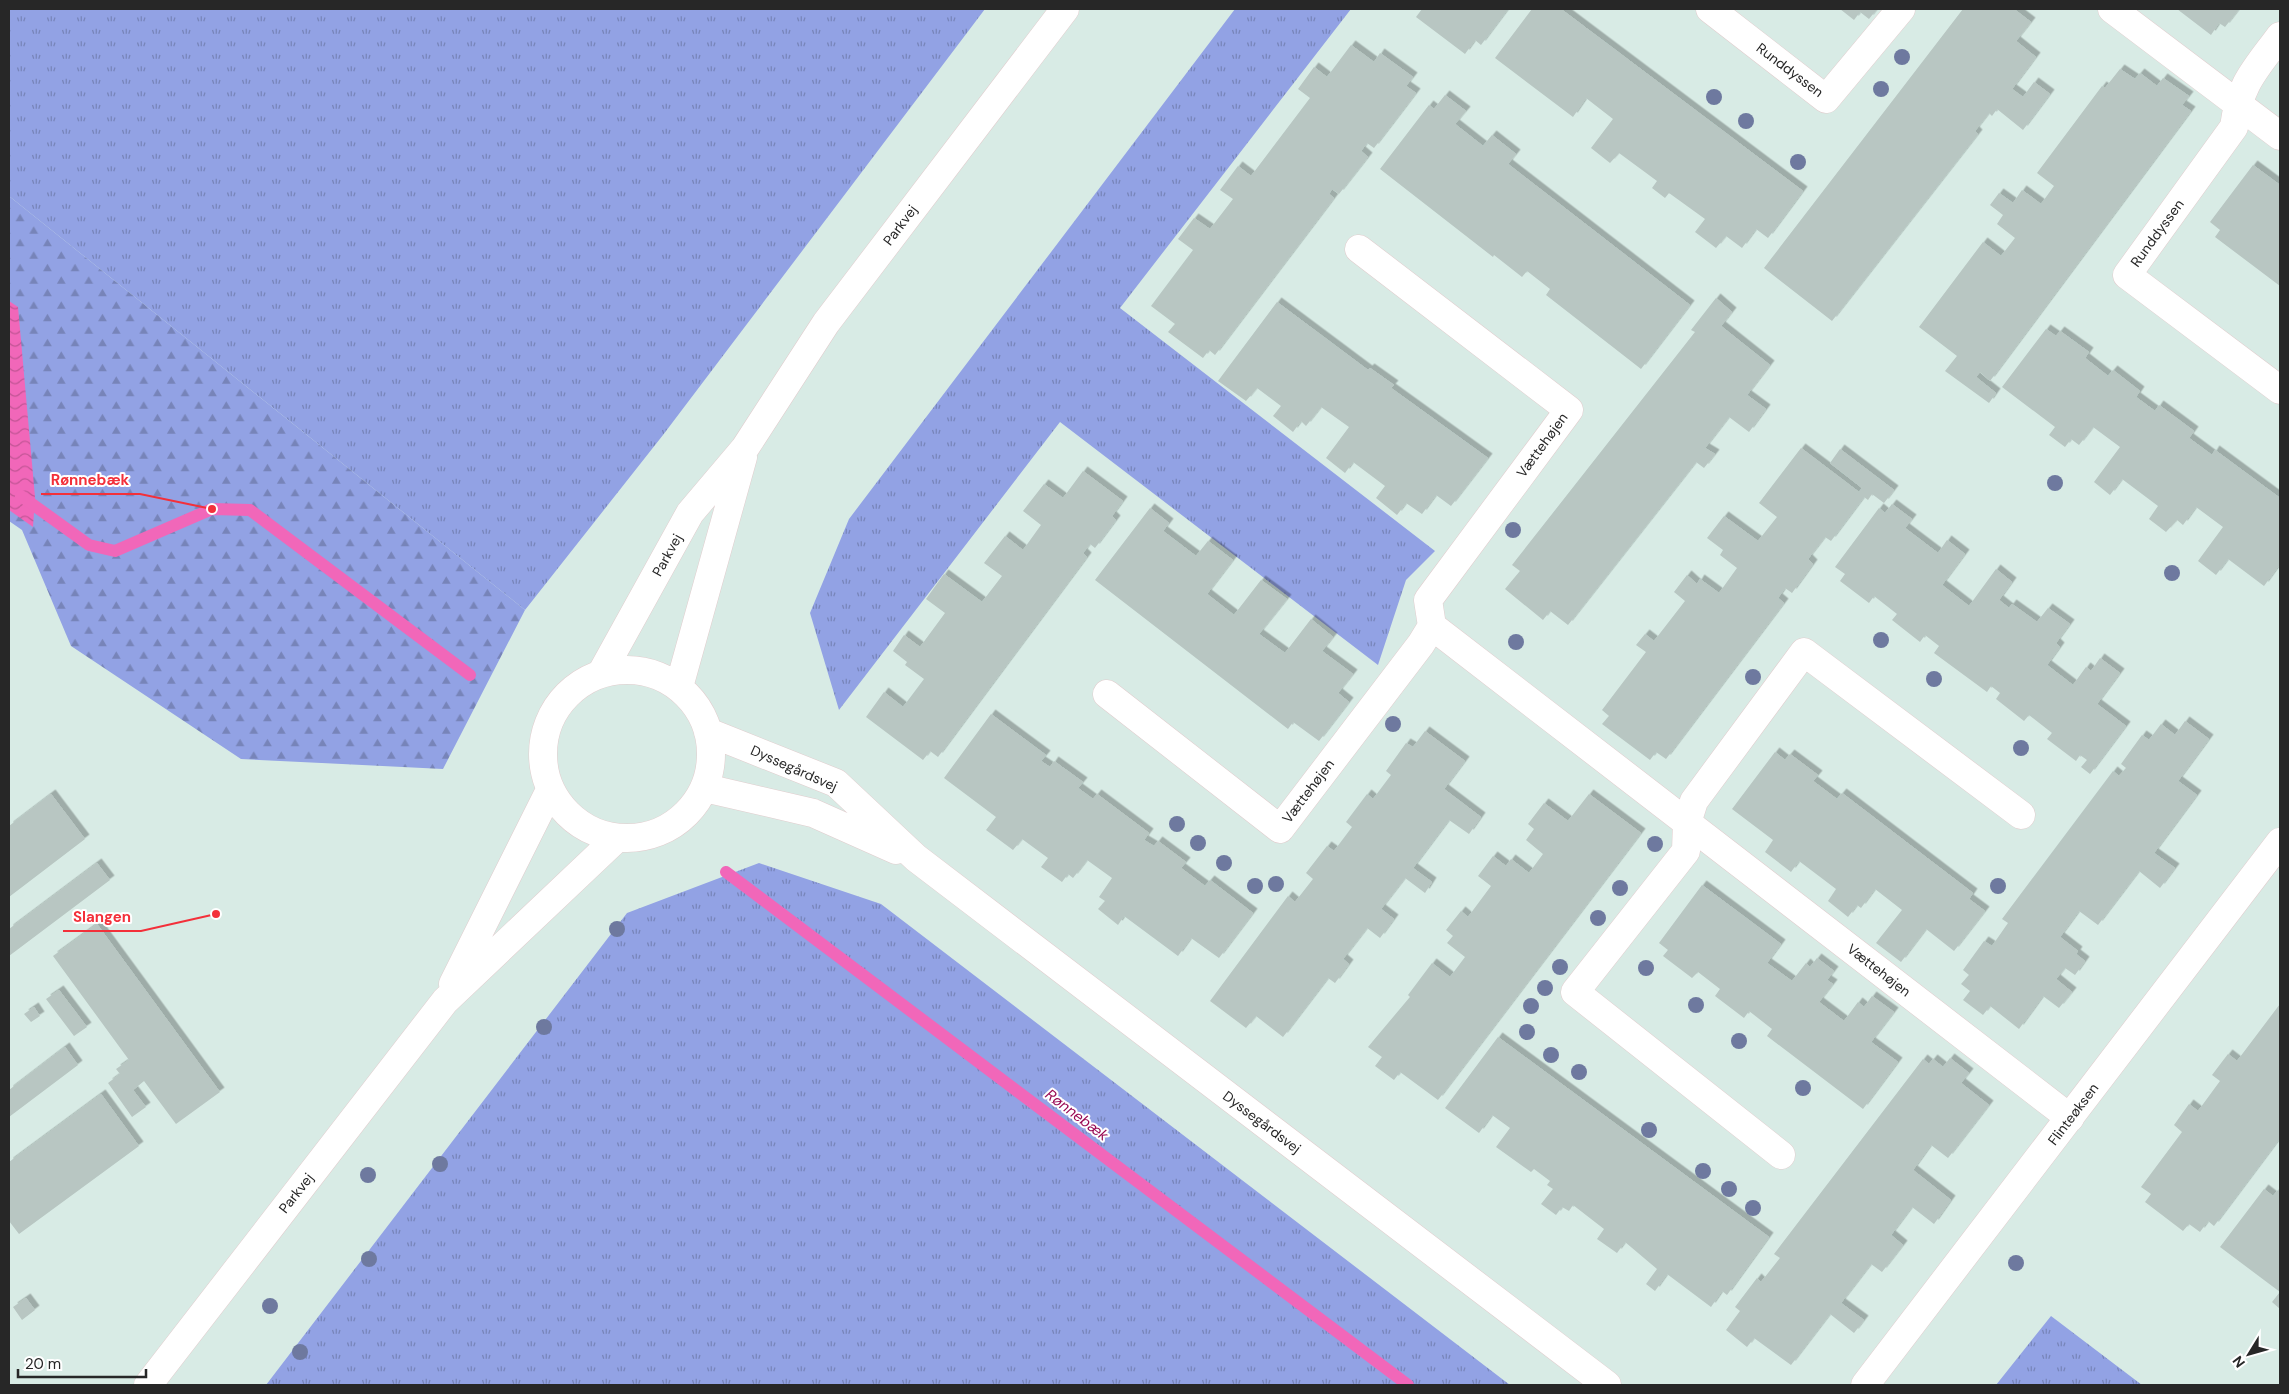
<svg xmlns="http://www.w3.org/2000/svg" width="2289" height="1394" viewBox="0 0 2289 1394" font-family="'DM Sans',sans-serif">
	<defs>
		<pattern id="grass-tufts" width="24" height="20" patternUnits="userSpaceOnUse" patternTransform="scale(1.25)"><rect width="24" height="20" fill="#92a2e4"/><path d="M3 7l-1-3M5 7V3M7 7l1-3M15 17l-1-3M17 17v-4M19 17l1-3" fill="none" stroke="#7784b9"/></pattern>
		<pattern id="forest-firs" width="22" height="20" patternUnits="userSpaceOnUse" patternTransform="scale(1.25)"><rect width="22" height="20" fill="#92a2e4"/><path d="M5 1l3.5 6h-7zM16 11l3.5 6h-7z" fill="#7784b9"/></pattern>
		<pattern id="water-waves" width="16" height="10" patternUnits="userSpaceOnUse" patternTransform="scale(1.25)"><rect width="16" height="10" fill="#f167b9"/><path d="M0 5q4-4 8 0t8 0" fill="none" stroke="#c35596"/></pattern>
		<filter id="shadow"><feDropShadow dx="4.5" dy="-4.5" stdDeviation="0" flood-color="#0004"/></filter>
	</defs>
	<rect width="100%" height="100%" fill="#d8ebe5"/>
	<path fill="url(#grass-tufts)" d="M9,9H985L663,435L525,610L9,196Z
		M1235,9H1351L1120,308L1435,551L1406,580L1378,665L1060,422L839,710L810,613L849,519Z
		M759,863L881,904L1510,1385H266L627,913Z
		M2051,1316L2142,1385H1996Z"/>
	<path fill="url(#forest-firs)" d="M9,196L525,610L443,769L241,759L71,646L22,530L9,521Z"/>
	<path fill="url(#water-waves)" d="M9,301L18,307L35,497L33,527L9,510Z"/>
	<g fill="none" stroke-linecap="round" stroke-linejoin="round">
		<path stroke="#f167b9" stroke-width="12" d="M21,496L89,545L115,551L212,509L250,510L470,675
			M726,872L1408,1385"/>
	</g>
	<path fill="#b8c6c2" filter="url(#shadow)" d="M1422,9H1508L1481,45L1475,40L1465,54L1416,17Z
		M1532,9H1561L1803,191L1768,238L1756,229L1742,248L1726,236L1716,248L1695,232L1705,219L1669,193L1665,198L1652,188L1657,181L1619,153L1610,163L1591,148L1613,119L1586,98L1573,117L1495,58Z
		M1840,9H1877L1869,19L1860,12L1854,20Z
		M1963,9H2014L2031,22L2016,41L2036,57L2012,89L2023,97L2034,82L2050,94L2023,130L1997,109L1992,116L1989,113L1975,131L1978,134L1832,321L1764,268Z
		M2177,9H2239L2225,27L2219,23L2211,35Z
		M1351,45L1374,62L1380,53L1413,77L1406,86L1416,93L1374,148L1367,143L1361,151L1368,157L1339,194L1332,189L1329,194L1334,198L1215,355L1209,350L1203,358L1168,332L1175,324L1151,306L1193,250L1178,239L1194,218L1210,229L1233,199L1220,190L1238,166L1251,176L1310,98L1298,89L1314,67L1327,77Z
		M2120,69L2135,79L2140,73L2157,86L2163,78L2189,96L2182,105L2191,111L1990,381L1980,372L1976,377L1996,393L1989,403L1945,371L1957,356L1919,327L1983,242L2001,256L2015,238L1997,224L2003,215L1990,205L1999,193L2013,203L2022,190L2041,204L2054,186L2037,173L2102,86L2105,88Z
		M1445,95L1466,111L1455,124L1483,146L1492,135L1516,154L1508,164L1690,305L1641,369L1546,295L1550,289L1527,271L1522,277L1494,255L1493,257L1380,169L1429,105L1434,109Z
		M2253,165L2280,185V286L2215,237L2220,230L2210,222Z
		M1716,298L1732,312L1721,326L1770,365L1747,395L1766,409L1749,432L1729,417L1705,448L1715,454L1704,468L1696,462L1568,625L1550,611L1543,620L1505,589L1520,571L1512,565L1695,332L1691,330Z
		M1277,302L1368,370L1370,368L1394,385L1391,388L1488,458L1451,506L1436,495L1422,514L1406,503L1397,515L1376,498L1385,486L1353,462L1345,473L1326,458L1349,427L1321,407L1306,426L1301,421L1293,432L1273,416L1281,406L1257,388L1246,401L1218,381Z
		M2046,329L2056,336L2060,331L2089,352L2085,358L2108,376L2113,370L2140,391L2136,397L2155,411L2159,405L2194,431L2189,438L2212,455L2215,450L2280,498V564L2264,586L2228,559L2216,575L2198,561L2223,527L2196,507L2183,525L2177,520L2166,532L2149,519L2158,506L2122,479L2110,495L2094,482L2120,447L2093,427L2079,445L2071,439L2065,447L2049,435L2055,427L2002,387Z
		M1801,448L1859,492L1862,488L1830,463L1840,449L1894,490L1884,503L1872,494L1868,500L1864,497L1831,541L1825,537L1808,559L1813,564L1792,593L1785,588L1778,598L1784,603L1666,759L1656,752L1650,760L1602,724L1609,716L1602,710L1646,652L1636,645L1645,634L1654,641L1685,601L1674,592L1687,575L1697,584L1700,579L1719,593L1737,568L1720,555L1723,550L1707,538L1724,516L1758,541L1777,517L1759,503Z
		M1083,471L1123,501L1112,516L1116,520L1095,548L1090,544L1083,553L1087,557L938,757L930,751L923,760L866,717L884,692L903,707L924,679L905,665L907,662L893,651L904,635L920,647L945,613L926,599L944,574L982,602L1002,576L984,563L1005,536L1023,550L1041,525L1023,511L1044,484L1063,498Z
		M1892,504L1912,519L1905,528L1938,553L1947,540L1965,554L1942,585L1969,606L1996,569L2012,582L1999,600L2009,608L2012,604L2037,622L2048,608L2070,624L2056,643L2060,647L2047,665L2073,685L2086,667L2091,671L2100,658L2120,673L2097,704L2126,726L2090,774L2081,767L2087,760L2080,755L2076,761L2047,739L2052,733L2029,715L2024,721L1996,699L2000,693L1991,686L1987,692L1934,653L1939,646L1925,635L1920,642L1892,620L1897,614L1874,596L1869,603L1840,581L1845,574L1835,567L1879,508L1885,513Z
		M1150,508L1169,523L1163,531L1196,556L1208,541L1233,560L1207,594L1234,615L1261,580L1287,599L1259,634L1285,653L1311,619L1333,637L1322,651L1353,674L1338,693L1349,702L1319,741L1293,722L1288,729L1095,580Z
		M991,714L1046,755L1041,761L1050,767L1054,761L1083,782L1078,788L1093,799L1097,794L1149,833L1144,840L1154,846L1158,841L1186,862L1181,868L1205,886L1210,880L1253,913L1219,958L1191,938L1178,956L1124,916L1118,925L1098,909L1105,901L1099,897L1112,878L1087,860L1073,878L1068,874L1062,882L1041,867L1048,858L1022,839L1013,850L986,830L996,817L944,778Z
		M2185,721L2209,739L2178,781L2197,795L2154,853L2175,868L2160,888L2139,871L2098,925L2079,911L2060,937L2078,951L2076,954L2085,961L2075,975L2065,968L2056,979L2072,992L2059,1008L2043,996L2019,1029L1990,1006L1983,1015L1963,1000L1970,991L1961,984L1969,975L1963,970L1984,941L1992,946L2008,923L2002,919L2113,771L2119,776L2126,768L2121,764L2142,735L2149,740L2161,724L2175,735Z
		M1425,731L1465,761L1444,789L1481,817L1469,834L1449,820L1413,868L1432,882L1425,893L1405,878L1381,909L1394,919L1380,938L1367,928L1343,959L1349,964L1335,983L1328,978L1283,1037L1256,1016L1246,1028L1210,1001L1288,896L1295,902L1313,879L1306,873L1327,846L1334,851L1352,827L1346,822L1367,794L1373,799L1391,775L1386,771L1406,743L1413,747Z
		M1775,752L1785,760L1790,754L1818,775L1813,781L1837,799L1842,793L1973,893L1969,899L1985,911L1954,951L1926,929L1901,962L1876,943L1902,910L1875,889L1861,908L1857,905L1848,917L1828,901L1836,889L1799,861L1791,872L1765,852L1773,840L1732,809Z
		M51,794L85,839L9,897V826Z
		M1589,794L1641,833L1438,1100L1400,1072L1394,1080L1375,1066L1382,1057L1368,1047L1410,997L1408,995L1432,963L1450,977L1465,957L1447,943L1453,936L1446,930L1461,911L1468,917L1491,886L1478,876L1493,856L1506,866L1511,859L1529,873L1543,854L1526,840L1534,829L1528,824L1544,803L1568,821Z
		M97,863L110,880L9,956V929Z
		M1702,885L1781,944L1767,963L1792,981L1806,963L1810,967L1817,958L1834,971L1827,980L1833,984L1819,1002L1844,1021L1858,1002L1864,1007L1872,996L1894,1012L1871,1042L1898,1062L1863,1109L1767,1036L1772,1029L1749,1011L1744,1018L1715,996L1720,989L1698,972L1692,978L1663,956L1668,950L1659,943Z
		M97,924L220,1092L176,1124L144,1081L133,1090L146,1107L132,1117L108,1083L120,1074L116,1069L129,1060L53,956Z
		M59,990L87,1027L74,1036L46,999Z
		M2280,1004V1138L2214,1226L2208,1221L2200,1232L2189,1224L2183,1231L2145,1202L2151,1194L2141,1187L2182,1132L2174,1125L2189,1104L2198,1111L2220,1081L2212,1075L2228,1054L2237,1061Z
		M34,1007L40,1016L31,1022L24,1014Z
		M1498,1037L1769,1237L1727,1295L1722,1291L1711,1307L1667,1274L1655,1291L1646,1284L1657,1269L1625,1242L1617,1253L1597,1239L1604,1229L1573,1205L1569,1211L1562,1207L1556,1215L1541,1204L1553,1189L1547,1185L1550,1181L1534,1169L1531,1172L1496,1147L1510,1128L1492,1115L1479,1133L1445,1108Z
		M65,1047L78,1065L9,1117V1090Z
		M1950,1058L1969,1073L1961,1083L1989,1105L1948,1158L1931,1145L1913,1170L1951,1200L1934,1224L1912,1207L1891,1235L1903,1245L1882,1272L1871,1264L1841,1303L1864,1320L1854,1333L1830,1314L1791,1365L1754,1338L1747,1347L1726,1330L1740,1311L1735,1307L1757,1278L1761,1282L1780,1258L1774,1254L1923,1059L1929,1064L1933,1059L1943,1067Z
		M101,1094L139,1146L19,1234L9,1221V1162Z
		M2264,1189L2273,1196L2278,1190L2280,1192V1309L2272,1302L2280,1292L2220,1247Z
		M26,1298L35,1310L22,1320L13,1307Z"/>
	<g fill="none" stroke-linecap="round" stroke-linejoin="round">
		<defs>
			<path id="street" d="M1710,9L1826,99L1901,9
				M2112,9L2280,136
				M2280,36C2255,70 2240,83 2234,127L2127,275L2280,390
				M1432,626L2070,1118
				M1107,694L1280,829L1421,644L1432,626L1428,600L1569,410L1359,249
				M1781,1155L1575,992L1686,851L1687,823L1694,801L1804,652L2021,815
				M1865,1385L2280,842"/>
			<path id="secondary" d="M543 754a84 84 0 1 1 168 0a84 84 0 1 1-168 0Z
				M602,672L690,513L745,448L826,323L1065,9
				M679,687L743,457
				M708,732L836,783L916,858L1607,1385
				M705,788L813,813L896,850
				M453,984L550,790
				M148,1385L445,1001L617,838"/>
		</defs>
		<use href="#street" stroke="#e1cdce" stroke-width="29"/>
		<use href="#secondary" stroke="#e1cdce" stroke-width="29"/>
		<use href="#street" stroke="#fff" stroke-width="28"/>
		<use href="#secondary" stroke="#fff" stroke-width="28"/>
	</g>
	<g fill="#6e799f">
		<circle cx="1902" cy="57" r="8"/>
		<circle cx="1881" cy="89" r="8"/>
		<circle cx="1714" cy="97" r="8"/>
		<circle cx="1746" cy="121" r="8"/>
		<circle cx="1798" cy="162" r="8"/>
		<circle cx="2055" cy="483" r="8"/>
		<circle cx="1513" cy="530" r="8"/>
		<circle cx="2172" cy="573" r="8"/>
		<circle cx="1881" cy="640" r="8"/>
		<circle cx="1516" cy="642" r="8"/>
		<circle cx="1753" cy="677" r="8"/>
		<circle cx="1934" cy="679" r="8"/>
		<circle cx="1393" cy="724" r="8"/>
		<circle cx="2021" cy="748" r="8"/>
		<circle cx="1177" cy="824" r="8"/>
		<circle cx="1198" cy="843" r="8"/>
		<circle cx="1655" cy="844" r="8"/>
		<circle cx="1224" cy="863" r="8"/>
		<circle cx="1276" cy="884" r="8"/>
		<circle cx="1255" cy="886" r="8"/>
		<circle cx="1998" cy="886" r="8"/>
		<circle cx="1620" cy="888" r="8"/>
		<circle cx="1598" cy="918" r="8"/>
		<circle cx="617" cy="929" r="8"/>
		<circle cx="1560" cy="967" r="8"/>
		<circle cx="1646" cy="968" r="8"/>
		<circle cx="1545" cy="988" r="8"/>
		<circle cx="1696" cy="1005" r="8"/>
		<circle cx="1531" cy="1006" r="8"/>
		<circle cx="544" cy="1027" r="8"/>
		<circle cx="1527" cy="1032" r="8"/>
		<circle cx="1739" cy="1041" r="8"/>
		<circle cx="1551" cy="1055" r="8"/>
		<circle cx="1579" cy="1072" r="8"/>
		<circle cx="1803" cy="1088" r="8"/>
		<circle cx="1649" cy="1130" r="8"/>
		<circle cx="440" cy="1164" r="8"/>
		<circle cx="1703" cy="1171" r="8"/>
		<circle cx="368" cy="1175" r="8"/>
		<circle cx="1729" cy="1189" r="8"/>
		<circle cx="1753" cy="1208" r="8"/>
		<circle cx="369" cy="1259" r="8"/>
		<circle cx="2016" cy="1263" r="8"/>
		<circle cx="270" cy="1306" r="8"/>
		<circle cx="300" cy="1352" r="8"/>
	</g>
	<g text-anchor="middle" stroke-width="4" stroke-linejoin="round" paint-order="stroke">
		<g font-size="14" fill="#272727" stroke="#fff">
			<text transform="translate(1790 70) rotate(37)" y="5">Runddyssen</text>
			<text transform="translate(900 225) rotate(-53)" y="5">Parkvej</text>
			<text transform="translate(2157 233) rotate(-54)" y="5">Runddyssen</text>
			<text transform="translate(1542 445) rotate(-54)" y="5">Vættehøjen</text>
			<text transform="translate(667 555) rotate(-61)" y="5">Parkvej</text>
			<text transform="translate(794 768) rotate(24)" y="5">Dyssegårdsvej</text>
			<text transform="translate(1308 791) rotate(-53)" y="5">Vættehøjen</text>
			<text transform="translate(1879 970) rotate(38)" y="5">Vættehøjen</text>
			<text transform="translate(2073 1114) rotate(-53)" y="5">Flinteøksen</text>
			<text transform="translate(1262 1122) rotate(37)" y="5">Dyssegårdsvej</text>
			<text transform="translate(296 1193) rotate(-52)" y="5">Parkvej</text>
		</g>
		<g font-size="15" font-style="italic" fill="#990a54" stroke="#fff">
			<text transform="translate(1077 1115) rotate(37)" y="5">Rønnebæk</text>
		</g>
	</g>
	<path fill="none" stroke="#f3303a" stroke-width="2" d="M212 509L140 494H41M216 914L141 931H63"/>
	<g fill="#f3303a" stroke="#fff" stroke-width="2">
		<circle cx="212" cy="509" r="5"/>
		<circle cx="216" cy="914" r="5"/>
	</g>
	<g font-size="15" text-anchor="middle" font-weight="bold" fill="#f3303a" stroke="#fff" stroke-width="4" stroke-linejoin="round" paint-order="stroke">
		<text x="90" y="485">Rønnebæk</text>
		<text x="102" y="922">Slangen</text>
	</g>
	<rect width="2289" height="1394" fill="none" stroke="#272727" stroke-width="20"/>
	<g transform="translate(2249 1354) rotate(233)" stroke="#ffffff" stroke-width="4" paint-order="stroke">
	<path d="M0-4L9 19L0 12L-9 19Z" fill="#272727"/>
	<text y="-8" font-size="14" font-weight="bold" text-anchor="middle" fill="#272727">N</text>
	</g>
	<path d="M18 1369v8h128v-8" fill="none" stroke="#272727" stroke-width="2.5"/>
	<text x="25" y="1369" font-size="15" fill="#272727" stroke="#ffffff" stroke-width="4" paint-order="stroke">20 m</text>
</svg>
